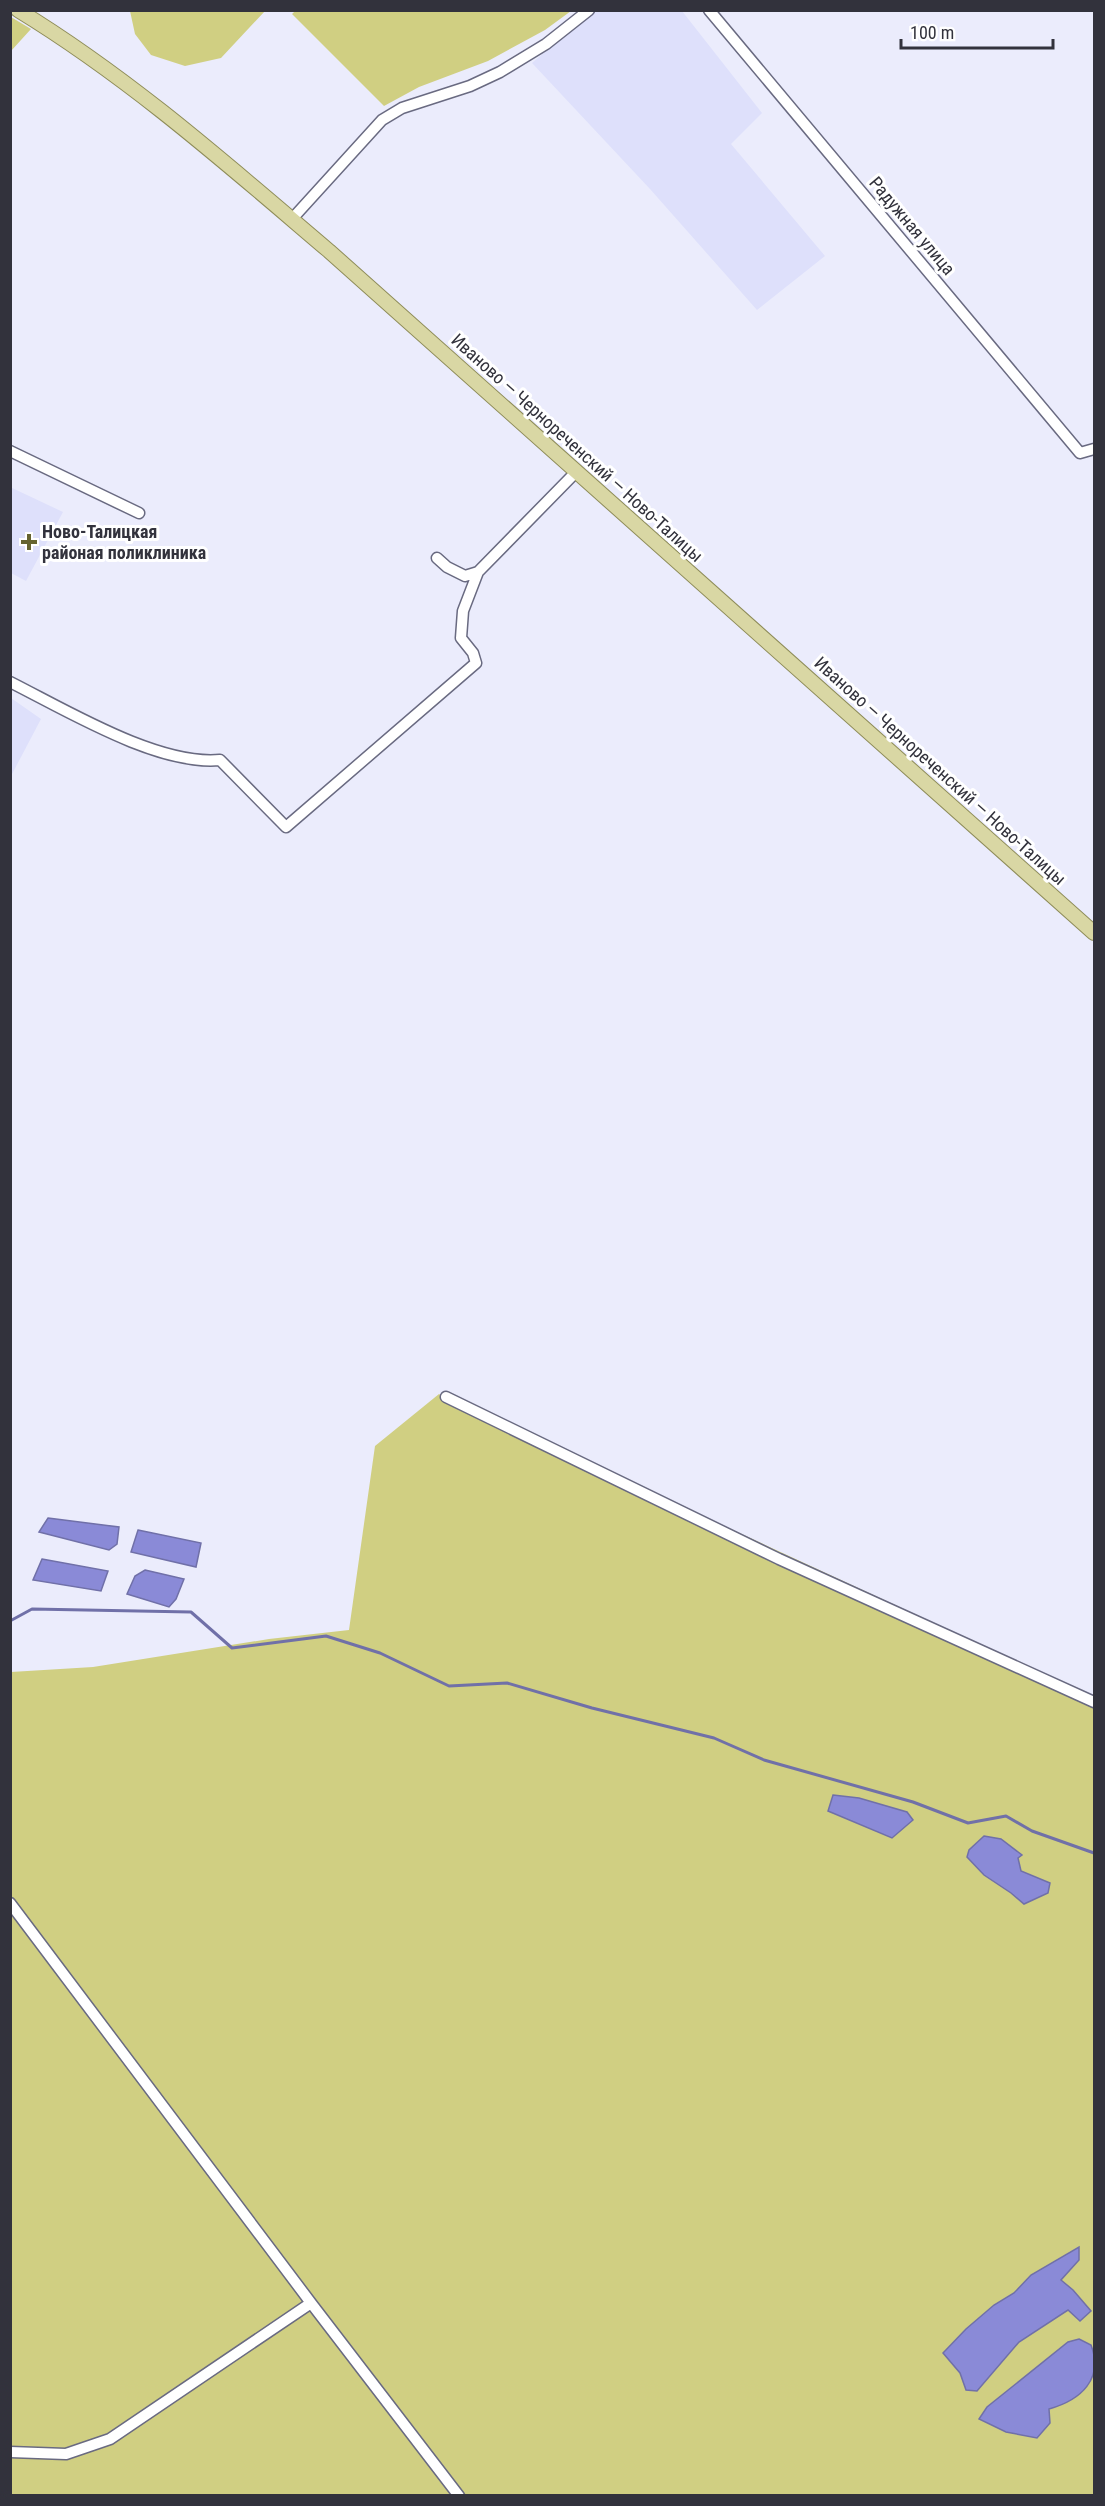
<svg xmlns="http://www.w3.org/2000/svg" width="1105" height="2506" viewBox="0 0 1105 2506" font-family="'Roboto Condensed',sans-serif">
	<rect width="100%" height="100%" fill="#ebecfc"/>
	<path fill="#dee0fb" d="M592,11H682L762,113L731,144L825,256L757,310L650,189L532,63Z
		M10,487L63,512L26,581L11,573Z
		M11,698L41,719L11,776Z"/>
	<path fill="#d0cf82" d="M130,11V10L265,11L221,58L185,66L151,55L135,34Z
		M295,11V10L571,11L545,30L488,61L419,87L384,106L292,14Z
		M11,17L31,29L11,51Z
		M439,1394L1094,1697V2495L11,2496V1672L93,1667L269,1639L349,1630L375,1446Z"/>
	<path fill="#8a8ad7" stroke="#7070a8" stroke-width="1.5" d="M48,1518L119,1527L117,1544L109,1550L39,1532Z
		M138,1530L201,1543L196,1567L131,1552Z
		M42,1559L108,1571L101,1591L33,1580Z
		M145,1570L184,1579L176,1599L169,1607L127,1594L135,1576Z
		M833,1795L859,1798L907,1812L913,1820L892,1838L828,1811Z
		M984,1836L1001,1839L1022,1855L1018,1858L1021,1871L1050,1883L1048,1893L1024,1904L1011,1893L984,1875L967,1857L969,1850Z
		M1079,2247V2260L1061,2280L1073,2290L1091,2311L1080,2321L1068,2310L1019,2342L977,2391L966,2390L960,2373L943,2353L966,2329L994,2305L1014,2293L1031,2275Z
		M1079,2339L1091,2345C1104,2379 1081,2400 1049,2409L1050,2423L1037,2438L1006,2432L979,2419L987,2407L1068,2342Z"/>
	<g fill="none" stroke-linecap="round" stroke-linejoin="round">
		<path stroke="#7070a8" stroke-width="3" d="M10,1621L32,1609L191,1612L232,1648L326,1636L380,1653L449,1686L507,1683L592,1708L714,1738L764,1760L913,1802L968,1823L1006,1816L1032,1831L1094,1853"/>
		<defs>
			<path id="minor" d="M709,10L1080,453L1094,449
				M292,219L382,120L402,108L470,86L500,72L546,44L589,10
				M10,451L139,513
				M437,558L447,567L465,576L478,572L576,472
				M10,682C66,710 158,766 220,760L286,827L476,663L473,653L461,638L463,611L478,572
				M446,1397L779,1559L1094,1702
				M10,1903L311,2303
				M10,2452L66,2454L110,2439L311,2303L459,2496"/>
			<path id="major" d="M18,10C131,79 229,166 329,251L1094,933"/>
		</defs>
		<use href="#minor" stroke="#696a81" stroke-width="13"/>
		<use href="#major" stroke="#8e8c59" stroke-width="16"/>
		<use href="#minor" stroke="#fff" stroke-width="10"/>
		<use href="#major" stroke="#d9d7a4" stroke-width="14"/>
	</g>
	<path fill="#656330" stroke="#fff" stroke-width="2" d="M26 533h6v6h6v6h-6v6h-6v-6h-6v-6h6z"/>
	<g text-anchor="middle" stroke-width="6" stroke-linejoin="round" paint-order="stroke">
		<g font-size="18" fill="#32323c" stroke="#fff">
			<text transform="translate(912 226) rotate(50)" y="6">Радужная улица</text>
			<text transform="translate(577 448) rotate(42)" y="6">Иваново — Чернореченский — Ново-Талицы</text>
			<text transform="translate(940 771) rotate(42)" y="6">Иваново — Чернореченский — Ново-Талицы</text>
		</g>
		<g font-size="18" font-weight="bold" fill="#32323c" stroke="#fff" text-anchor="start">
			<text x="42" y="538">Ново-Талицкая<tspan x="42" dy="21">районая поликлиника</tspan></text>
		</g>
	</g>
	<rect width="1105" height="2506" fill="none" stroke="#32323c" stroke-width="24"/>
	<path d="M901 39v9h152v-9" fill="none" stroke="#32323c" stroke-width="3"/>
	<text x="910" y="39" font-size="18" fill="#32323c" stroke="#ffffff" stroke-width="4.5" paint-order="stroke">100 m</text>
</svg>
